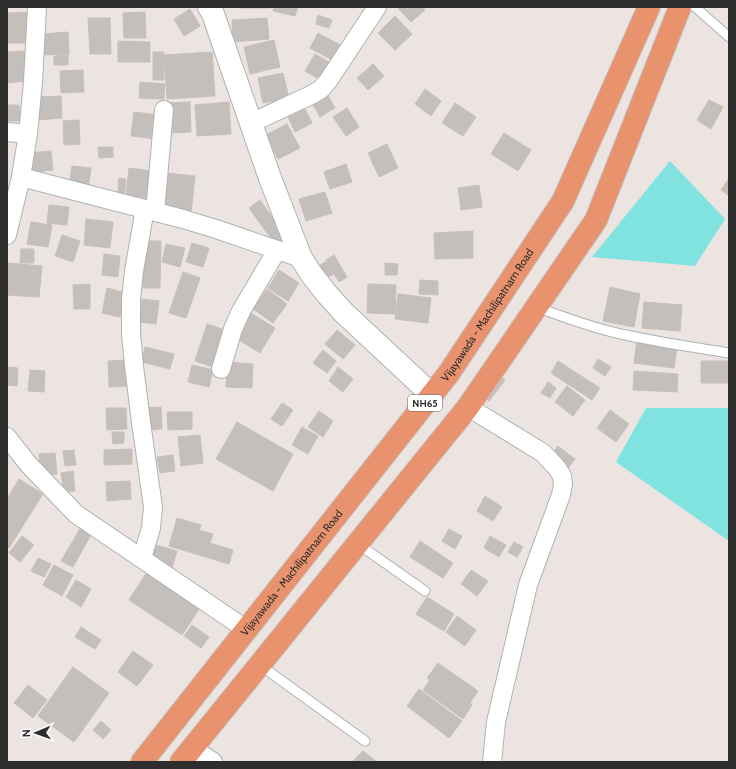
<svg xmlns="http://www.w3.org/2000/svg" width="736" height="769" viewBox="0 0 736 769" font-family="Cabin,sans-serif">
	<rect width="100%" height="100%" fill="#ece4e1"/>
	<path fill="#80e3e0" d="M670,161L725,219L695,266L592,257Z
		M646,408H729V541L616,462Z"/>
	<path fill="#c5bfbc" stroke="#c8bfba" d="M239,7H270V8H239Z
		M274,7H298L295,16L273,11Z
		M397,7H422L425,10L411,22Z
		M190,9L200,26L184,36L174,19Z
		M29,12L30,43H7V13Z
		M145,12L146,38H124L123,13Z
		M318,15L332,20L329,28L316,24Z
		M395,16L412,34L395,50L378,33Z
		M88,18H110L111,54H90Z
		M267,18L269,39L233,42L232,20Z
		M68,32L69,54L42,55L41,34Z
		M318,33L342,46L334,61L310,48Z
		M274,40L280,67L250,74L244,47Z
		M118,41L150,42V62H118Z
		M25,51L27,81L7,83V52Z
		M153,52H164V80H153Z
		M212,52L215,96L167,99L164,55Z
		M315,54L332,64L323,81L305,71Z
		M68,55V65H54V56Z
		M373,64L384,76L368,90L357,78Z
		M83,70L84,92L61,93L60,71Z
		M283,73L289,98L263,103L258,78Z
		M140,82L165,84L164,99L139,98Z
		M425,89L441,101L431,116L415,104Z
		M327,94L335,108L320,117L312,103Z
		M61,96L62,118L38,120L37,97Z
		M709,100L723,107L711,129L697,120Z
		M190,102L191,132L168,133L167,103Z
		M229,102L231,134L197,136L195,105Z
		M455,103L476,117L463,136L442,123Z
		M7,105H19L20,121H7Z
		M347,108L359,127L346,136L333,117Z
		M305,109L312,123L295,132L288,117Z
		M134,112L158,115L156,139L131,136Z
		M79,120L80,144L64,145L63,121Z
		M287,124L300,148L278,159L266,135Z
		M504,133L531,150L518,171L491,154Z
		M387,144L398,168L379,177L368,153Z
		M98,147H113V157L99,158Z
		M51,151L53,170L30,173L28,153Z
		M346,164L352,182L330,189L324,172Z
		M72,166L91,168L88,190L69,188Z
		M129,168L152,171L149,198L126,195Z
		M166,173L195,176L191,213L162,210Z
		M119,178L126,179L124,200H117Z
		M729,178V196L721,190Z
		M479,185L482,207L461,210L458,188Z
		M325,192L332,213L306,221L299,199Z
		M260,200L289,241L278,248L249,208Z
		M49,205L69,207L67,225L47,223Z
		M86,219L113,222L110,248L84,245Z
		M31,222L52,225L48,247L27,244Z
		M473,231V258L435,259L434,233Z
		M62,235L80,241L73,262L55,256Z
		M144,241H161L160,288H143Z
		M192,243L209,248L203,267L186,262Z
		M166,244L185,248L180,267L162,262Z
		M21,249H34V263H20Z
		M104,254L120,256L118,277L102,275Z
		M334,255L347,277L339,282L326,260Z
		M327,261L334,274L322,280L315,268Z
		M8,263L42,266L39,297L7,295Z
		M385,263L398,264L397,275H385Z
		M279,270L299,283L288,301L268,288Z
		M183,272L200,278L186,318L169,313Z
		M420,280L438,281V295L419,294Z
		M90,284V309H74L73,285Z
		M368,284L396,285L395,314L367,313Z
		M610,287L640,294L634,327L603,321Z
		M107,288L126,293L120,317L102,313Z
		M267,289L287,304L273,323L253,309Z
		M398,294L431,298L428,323L395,319Z
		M142,299L159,301L156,324L139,322Z
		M644,302L682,305L680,331L642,328Z
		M249,312L275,328L260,353L234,337Z
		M207,324L228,331L216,368L195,361Z
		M337,330L355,345L343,359L325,344Z
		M637,341L677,347L674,368L634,363Z
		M145,347L174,354L170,369L142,362Z
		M323,350L336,361L327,373L313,363Z
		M598,359L611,367L605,376L593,368Z
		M126,360L127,386L109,387L108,361Z
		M558,361L600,388L592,400L551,373Z
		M701,361H729V383H701Z
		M227,362L253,364L252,388L226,387Z
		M192,365L213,370L209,387L188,382Z
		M7,367L18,368L17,386L7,385Z
		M338,367L353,379L343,392L329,381Z
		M30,370L45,371L44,392L28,391Z
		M634,371L678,374L677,392L633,390Z
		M499,375L505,380L489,401L483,396Z
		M548,382L556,388L550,398L541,393Z
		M567,386L585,400L573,416L555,402Z
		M282,403L293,410L282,426L271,419Z
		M161,407L162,429L145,430L144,408Z
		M106,408H126L127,429L107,430Z
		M610,410L629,424L616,442L597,428Z
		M319,411L333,421L323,437L308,427Z
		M167,412H192V429L168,430Z
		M237,422L293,454L273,491L216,459Z
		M302,427L318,436L308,454L292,445Z
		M112,432H124V443L113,444Z
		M200,435L203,463L181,466L178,437Z
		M558,446L575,459L567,470L550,457Z
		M132,449V464L104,465V450Z
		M74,450L76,465L65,466L63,451Z
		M55,453L57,474L41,475L39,454Z
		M173,455L175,471L160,473L157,457Z
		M73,471L75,491L64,492L61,473Z
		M19,479L43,494L9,548L7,547V499Z
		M130,481L131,499L107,501L106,482Z
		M485,496L502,507L493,521L477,511Z
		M177,518L201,525L199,530L213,534L210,543L233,550L229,564L169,546Z
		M81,527L92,533L73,567L61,561Z
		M449,529L462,536L455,549L442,541Z
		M22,536L34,545L20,562L9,553Z
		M490,536L506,545L499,557L484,548Z
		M420,541L453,563L443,578L410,557Z
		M514,542L523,547L517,557L508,552Z
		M156,545L177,551L172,568L151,563Z
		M38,558L51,564L44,577L31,571Z
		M54,565L73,575L62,596L43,585Z
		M471,570L488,581L477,596L461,584Z
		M147,572L200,608L182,635L129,600Z
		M76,580L91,589L81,607L66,597Z
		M427,597L454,614L444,631L416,614Z
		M457,616L476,630L465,646L446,632Z
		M192,625L209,637L201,648L184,636Z
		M81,627L101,640L95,649L75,637Z
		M133,651L153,665L137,686L118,672Z
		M438,663L478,691L470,703L472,705L463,719L423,690L430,680L427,678Z
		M73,667L109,693L74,742L38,716Z
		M28,685L47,700L33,718L14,703Z
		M419,689L462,721L449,738L407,706Z
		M101,721L111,730L103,739L93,730Z
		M363,751L377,762H352Z"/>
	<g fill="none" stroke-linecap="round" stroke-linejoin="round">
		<defs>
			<path id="service" d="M695,7L729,37
				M536,307C564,317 592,328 621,334C656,342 693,347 729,353
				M358,544L425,591
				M260,665L365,741"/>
			<path id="minor" d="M251,123L313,94L321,89L328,81L377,7
				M7,132L28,134
				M21,177L183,219L216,229L301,258
				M155,212L164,110
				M7,235L21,177L28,134L33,82L37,7
				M221,369L233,329L241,311L277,250
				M468,407L543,453L557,468L562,476L563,484L561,495L528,585L496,722L492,762
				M7,437L29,465L76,514L247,630
				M142,558L151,528L153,507L141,422L134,366L131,333V299L134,271L145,209
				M193,748L213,762"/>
			<path id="tertiary" d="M209,7L213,14L270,178L301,258L312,275L326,293L343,312L432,395"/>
			<g id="trunk">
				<path id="s1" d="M142,762L449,373L563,201L649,7"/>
				<path d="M181,762L468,407L596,220L680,7"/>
			</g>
		</defs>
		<use href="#service" stroke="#adb2b7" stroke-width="11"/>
		<use href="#minor" stroke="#adb2b7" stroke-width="20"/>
		<use href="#tertiary" stroke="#adb2b7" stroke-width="24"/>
		<use href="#trunk" stroke="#c4c4c4" stroke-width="24"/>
		<use href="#service" stroke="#fff" stroke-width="9"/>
		<use href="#minor" stroke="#fff" stroke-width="18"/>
		<use href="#tertiary" stroke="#fff" stroke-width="22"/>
		<use href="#trunk" stroke="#e8926e" stroke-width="22"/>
	</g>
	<g text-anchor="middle" stroke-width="4" stroke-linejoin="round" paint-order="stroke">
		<rect fill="#fff" stroke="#6c6c6c" stroke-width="1" x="408" y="395" width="34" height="16" rx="3"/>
		<g font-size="10" font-weight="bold" fill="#2d2d2d">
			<text x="425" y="407">NH65</text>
		</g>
		<g font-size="11" fill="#2d2d2d" stroke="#fff">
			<text dy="4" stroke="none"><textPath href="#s1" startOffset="565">Vijayawada - Machilipatnam Road</textPath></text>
			<text dy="4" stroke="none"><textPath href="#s1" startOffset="241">Vijayawada - Machilipatnam Road</textPath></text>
		</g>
	</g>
	<rect width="736" height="769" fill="none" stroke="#2d2d2d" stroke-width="16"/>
	<g transform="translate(36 733) rotate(268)" stroke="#ffffff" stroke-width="3" paint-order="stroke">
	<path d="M0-3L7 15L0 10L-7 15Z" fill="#2d2d2d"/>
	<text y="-6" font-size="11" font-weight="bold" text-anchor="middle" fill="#2d2d2d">N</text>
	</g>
</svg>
